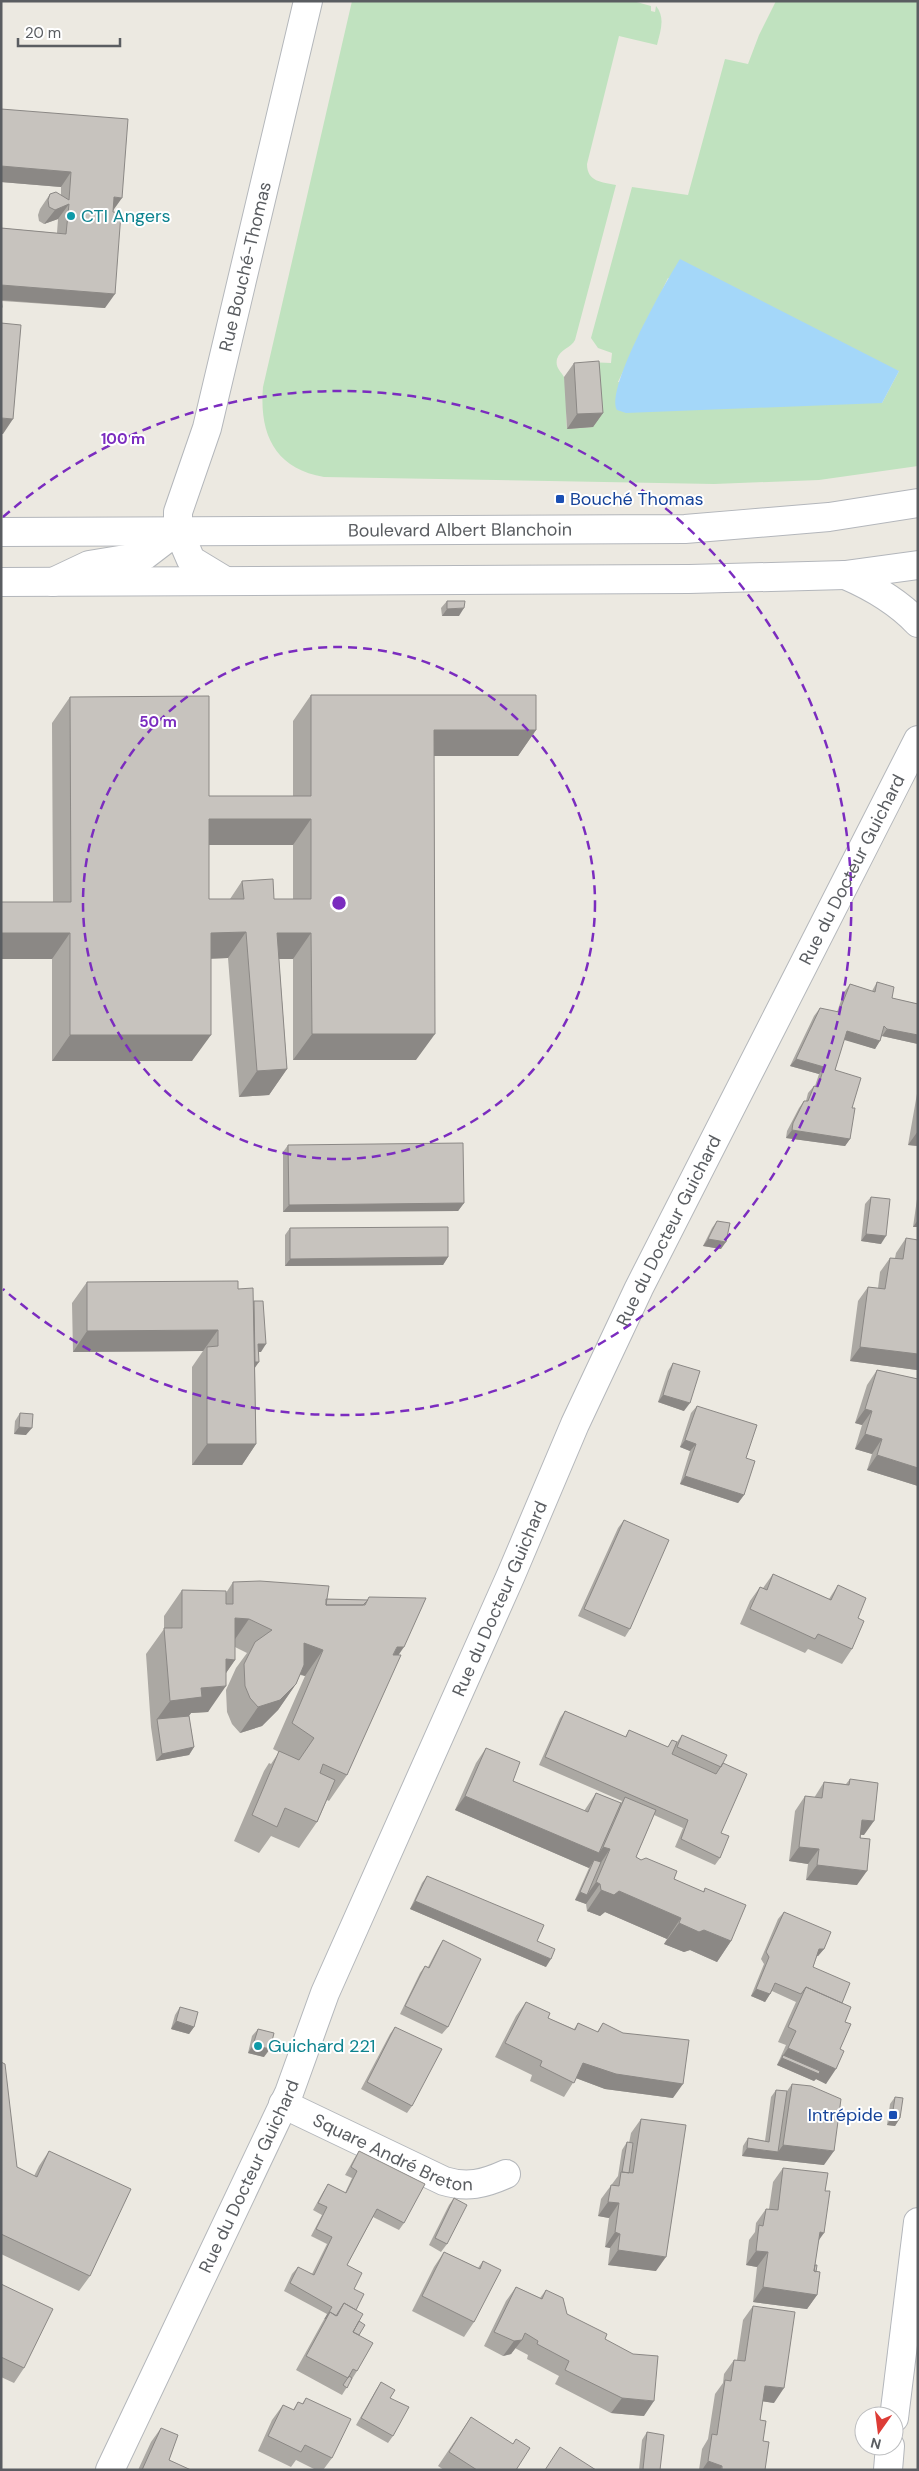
<svg xmlns="http://www.w3.org/2000/svg" width="919" height="2471" viewBox="0 0 919 2471" font-family="'DM Sans',sans-serif">
	<rect width="100%" height="100%" fill="#ece9e1"/>
	<path fill="#c0e2bf" fill-rule="evenodd" d="M352,1H633L651,6V11L655,12L656,6C666,18 660,32 657,45L619,36L587,164C587,182 602,182 616,185L575,340C571,348 560,349 557,359C555,368 561,371 564,377C568,391 565,414 567,429L593,427L588,362L611,363L612,353L598,348L591,338L632,187L688,195L725,59L748,64L759,35L776,1H918V466L819,480L714,484L324,477C275,469 259,434 263,387ZM668,278L898,371H899L882,403L618,382Z"/>
	<path fill="#a4d7f9" d="M680,259L899,371L882,403L626,413L617,410C604,390 666,281 680,259Z"/>
	<g fill="none" stroke-linecap="round" stroke-linejoin="round">
		<defs>
			<g id="street">
				<path d="M845,575C873,587 897,601 918,623"/>
				<path id="s1" d="M224,580L191,560L178,530V512L207,428L308,1"/>
				<path d="M53,582L89,565L144,556L178,530"/>
				<path id="s2" d="M283,2104L444,2181C467,2188 484,2184 506,2174"/>
				<path id="s3" d="M110,2470L289,2093L325,1993L511,1575L575,1424L639,1288L918,740"/>
			</g>
			<g id="secondary">
				<path id="s4" d="M1,532L685,529L829,517L918,503"/>
				<path d="M1,582L689,579L845,575L918,565"/>
				<path d="M894,2418L918,2222"/>
				<path d="M888,2470L890,2446"/>
			</g>
		</defs>
		<use href="#street" stroke="#b4b7bb" stroke-width="30"/>
		<use href="#secondary" stroke="#b3b6bb" stroke-width="30"/>
		<use href="#street" stroke="#fff" stroke-width="28"/>
		<use href="#secondary" stroke="#fff" stroke-width="28"/>
	</g>
	<path fill="#aba8a3" fill-rule="evenodd" d="M1,109L113,211L105,308L2,301L1,228L57,233L58,219L44,224L39,221L38,215L40,209L50,194L61,195V187L1,182Z
		M574,363L603,413L593,427L567,429L564,377Z
		M447,601L459,616H442L441,608Z
		M311,695L536,730L518,756H434L416,1060H293V959H279L287,1069L269,1095L239,1097L228,958L211,959L192,1061H52V959H1V902H53L52,723L70,697L209,796H293V721ZM209,845H293V899H274L242,881L230,899H209Z
		M877,982L892,998L918,1004V1044L882,1036L875,1049L844,1039L835,1070L852,1108L850,1139L845,1146L786,1138L787,1131L799,1108L804,1101H806L808,1093L814,1086H815L819,1074L790,1066L814,1016L820,1008L837,1012L844,992L850,984L872,991Z
		M918,1088V1146L908,1145Z
		M288,1145L464,1203L458,1211L283,1212V1152Z
		M918,1192V1227H913Z
		M871,1197L881,1244L861,1241L865,1204Z
		M717,1221L721,1249L703,1246L712,1228Z
		M290,1228L448,1257L443,1265L285,1266V1235Z
		M906,1238L917,1370L850,1361L858,1301L868,1287L878,1288L880,1272L890,1258H895L896,1253Z
		M87,1282L238,1289L254,1301L261,1352H258L255,1368L256,1444L242,1465H192V1367L203,1351L73,1352L72,1303Z
		M673,1363L684,1411L658,1402L668,1371Z
		M877,1370L918,1379V1486L867,1470L872,1454L855,1449L862,1425L855,1423L867,1385Z
		M697,1406L746,1458L744,1495L738,1503L680,1484L690,1451L680,1447L691,1413Z
		M20,1413L26,1435L14,1434L15,1421Z
		M624,1520L630,1629L625,1637L578,1616L618,1528Z
		M773,1574L829,1599L838,1585L858,1618L852,1649L842,1664L808,1649L805,1653L740,1624L750,1601L760,1587L763,1588Z
		M233,1582L326,1599L368,1600L369,1597L399,1655L347,1775L329,1801L327,1800L317,1822L299,1848L271,1836L259,1853L234,1841L264,1771L269,1763L271,1764L279,1752L273,1749L305,1676L300,1675L296,1684L278,1710L262,1726L240,1733L232,1724L227,1712L226,1690L236,1668L247,1653L235,1647V1660L226,1673L208,1712L191,1713L189,1716L194,1747L189,1755L156,1761L151,1727L146,1654L164,1629V1616L182,1590L226,1593Z
		M565,1711L625,1737L629,1730L668,1747L672,1740L677,1742L682,1735L723,1763L720,1858L715,1865L675,1847L683,1828L654,1815L636,1857L674,1879L703,1892L705,1888L731,1941L717,1962L690,1950L684,1952L664,1944L667,1939L605,1912L600,1916L587,1911L586,1904L575,1900L589,1868L455,1810L476,1763L486,1748L513,1781L584,1811L596,1793L621,1803L622,1801L539,1765L560,1718Z
		M850,1779L864,1835H861L857,1885L806,1880L808,1864L789,1861L795,1811L805,1796L814,1798L824,1782L846,1784Z
		M427,1876L537,1941L546,1967L410,1909L422,1883Z
		M784,1912L824,1949L818,1956H817L813,1967L842,2003L845,2022L826,2084L816,2079L814,2081L777,2065L786,2045L778,2042L796,2002L772,1991L765,2002L751,1996L764,1964L761,1959L778,1919Z
		M443,1940L448,2027L442,2034L400,2014L420,1973L425,1966L428,1967L438,1948Z
		M526,2002L548,2018L574,2029L578,2023L597,2032L603,2023L673,2098L605,2089L576,2078L564,2097L530,2081L532,2075L495,2057L516,2016Z
		M180,2007L194,2027L189,2034L171,2029L175,2015Z
		M395,2027L412,2106L407,2113L361,2089L390,2034Z
		M258,2029L264,2057L248,2053L252,2036Z
		M1,2062L17,2167L34,2176L39,2166L49,2151L90,2276L79,2291L1,2254Z
		M792,2084L824,2165L742,2156L743,2146L748,2138L765,2141L771,2097L776,2090L787,2091Z
		M895,2097L900,2118L895,2126L887,2125L890,2104Z
		M641,2119L656,2271L608,2265L610,2248L605,2247L609,2218L598,2216L601,2199L618,2176L622,2150L627,2142L629,2143L631,2133Z
		M359,2151L404,2223L399,2230L373,2217L347,2265L354,2289L356,2310L359,2321V2335L357,2371L342,2395L296,2370L327,2314L284,2291L292,2274L298,2267L312,2274L327,2244L311,2236L322,2215L313,2210L323,2192L328,2184L345,2193L352,2178L345,2175L354,2159Z
		M783,2168L818,2241L815,2265L817,2295L807,2309L753,2302L757,2267L746,2265L749,2240L755,2232L756,2223L766,2209H769L773,2182Z
		M454,2198L447,2244L441,2252L429,2245L449,2205Z
		M444,2252L478,2268L483,2261L474,2322L464,2337L412,2311L434,2267Z
		M1,2284L24,2368L14,2383L1,2377Z
		M516,2287L540,2298L546,2290L567,2314L605,2339L644,2416L611,2413L555,2384L559,2376L527,2359L528,2355L515,2348L511,2354L503,2356L484,2346L506,2301Z
		M753,2306L774,2403L762,2401L760,2420L763,2441L765,2470H699L702,2449L708,2439L715,2394L723,2383L724,2374L734,2360H737L743,2320Z
		M381,2382L390,2398L393,2436L388,2443L356,2425L376,2390Z
		M306,2398L332,2458L323,2470H316L296,2460L291,2467L258,2451L272,2420L283,2405L293,2410L298,2402L302,2404Z
		M471,2417L516,2470H444L438,2466Z
		M161,2428L169,2460L191,2470H138L151,2442Z
		M647,2432L660,2470H639L642,2440Z"/>
	<path fill="#8b8885" d="M1,166L71,172L61,187L1,182Z
		M114,197L122,198L112,212Z
		M69,204L58,219L44,224L55,210Z
		M1,285L115,294L105,308L1,300Z
		M603,413L593,427L567,429L577,414Z
		M1,418L13,419L3,434H1Z
		M464,608L459,616H442L447,609Z
		M434,730H536L518,756H415Z
		M209,819H311L293,845H191Z
		M246,932L228,958L192,959L211,933Z
		M1,933H70L52,959H1Z
		M277,933H311L293,959H258Z
		M887,1029L918,1035V1044L882,1036Z
		M847,1031L880,1041L875,1049L841,1039Z
		M312,1034H435L416,1060H293Z
		M70,1035H211L192,1061H52Z
		M796,1059L824,1067L819,1074L790,1066Z
		M287,1069L269,1095L239,1097L257,1071Z
		M792,1130L850,1139L845,1146L786,1138Z
		M918,1131V1146L908,1145Z
		M464,1203L458,1211L283,1212L289,1205Z
		M918,1220V1227H913Z
		M866,1234L886,1236L881,1244L861,1241Z
		M708,1239L726,1242L721,1249L703,1246Z
		M448,1257L443,1265L285,1266L290,1259Z
		M218,1330L203,1351L73,1352L87,1331Z
		M258,1344H266L261,1352H253Z
		M860,1347L918,1354V1368L917,1370L850,1361Z
		M245,1362H259L254,1369Z
		M663,1395L690,1403L684,1411L658,1402Z
		M865,1409L872,1411L862,1425L855,1423Z
		M19,1427L32,1428L26,1435L14,1434Z
		M865,1434L882,1439L872,1454L855,1449Z
		M685,1440L696,1444L690,1451L680,1447Z
		M207,1444H256L242,1465H192Z
		M877,1455L918,1468V1486L867,1470Z
		M685,1476L744,1495L738,1503L680,1484Z
		M235,1618L249,1619L231,1645Z
		M304,1643L323,1650L305,1676L286,1669Z
		M397,1647H404L386,1673Z
		M226,1659L235,1660L217,1686Z
		M296,1684L278,1710L262,1726L240,1733L258,1707Z
		M226,1686L208,1712L191,1713L184,1723L157,1719L170,1701L201,1688Z
		M194,1747L189,1755L156,1761L162,1754Z
		M465,1796L599,1853L589,1868L455,1810Z
		M862,1820L874,1821L864,1835L852,1834Z
		M603,1847L610,1849L596,1870L594,1860Z
		M799,1847L819,1849L808,1864L789,1861Z
		M817,1865L867,1871L857,1885L806,1880Z
		M596,1882L600,1884L586,1904L575,1900L580,1892L587,1895Z
		M601,1890L619,1891L681,1918L667,1939L605,1912L600,1916L587,1911Z
		M415,1901L551,1959L546,1967L410,1909Z
		M679,1923L704,1930L731,1941L717,1962L690,1950L684,1952L664,1944Z
		M819,1949H824L818,1956L814,1957Z
		M756,1989L770,1994L765,2002L751,1996Z
		M176,2021L194,2027L189,2034L171,2029Z
		M253,2045L270,2049L264,2057L248,2053Z
		M788,2048L836,2069L826,2084L816,2079L814,2081L777,2065Z
		M583,2063L683,2084L673,2098L605,2089L573,2077Z
		M892,2117L900,2118L895,2126L887,2125Z
		M783,2145L834,2151L824,2165L742,2156L747,2148L778,2152Z
		M608,2202L619,2203L609,2218L598,2216Z
		M615,2232L620,2234L610,2248L605,2247Z
		M820,2232L824,2233L814,2247Z
		M618,2250L666,2257L656,2271L608,2265Z
		M756,2251L768,2252L757,2267L746,2265Z
		M763,2287L817,2295L807,2309L753,2302Z
		M522,2340L511,2354L503,2356L514,2341Z
		M765,2386L784,2388L774,2403L754,2400Z
		M622,2398L654,2401L644,2416L611,2413Z
		M708,2461L722,2466L720,2470H702Z"/>
	<path fill="#c7c3be" stroke="#8b8885" fill-rule="evenodd" d="M1,109L128,119L122,198L114,197L113,212L121,213L115,294L1,285V228L66,234L69,204L55,210L49,207L48,200L50,194L56,192L69,200L71,172L1,166Z
		M1,298L2,307L1,309Z
		M1,323L21,325L13,419L1,418Z
		M599,361L603,413L577,414L574,363Z
		M447,601H465L464,608L447,609Z
		M311,695H536V730H434L435,1034H312L311,933H277L287,1069L257,1071L246,932L211,933V1035H70V933H1V902H71L70,697L209,696V796H311ZM209,819H311V899H274L273,879L242,881L244,899H209Z
		M877,982L894,987L892,998L918,1004V1035L887,1029L884,1026L880,1041L847,1031L835,1070L861,1078L852,1108H855L850,1139L792,1130L793,1123L804,1101H808L814,1086L818,1087L824,1067L796,1059L820,1008L839,1012L850,984L875,992Z
		M463,1143L464,1203L289,1205L288,1145Z
		M871,1197L890,1199L886,1236L866,1234Z
		M717,1221L730,1223L726,1242L708,1239Z
		M448,1227V1257L290,1259V1228Z
		M906,1238L918,1240V1354L860,1347L868,1287L885,1289L890,1258L903,1259Z
		M238,1281V1289L253,1288L256,1444H207V1347L218,1346V1330L87,1331V1282Z
		M254,1301H263L266,1344H258L259,1362H255Z
		M673,1363L700,1371L690,1403L663,1395Z
		M877,1370L918,1379V1468L877,1455L882,1439L865,1434L872,1411L865,1409Z
		M697,1406L757,1425L746,1458L755,1461L744,1495L685,1476L696,1444L685,1440Z
		M20,1413L33,1414L32,1428L19,1427Z
		M624,1520L669,1540L630,1629L584,1609Z
		M773,1574L831,1600L838,1585L866,1598L858,1618L864,1621L852,1649L818,1634L815,1639L750,1609L760,1587L767,1590Z
		M260,1581L329,1586L326,1605H365L369,1597L426,1598L404,1647H397L393,1655H401L347,1775L323,1764L320,1773L335,1780L317,1822L285,1808L277,1827L252,1815L279,1751L299,1760L314,1738L292,1723L323,1650L304,1643V1665L296,1684L280,1700L258,1707L250,1698L245,1686L244,1664L255,1642L272,1630L249,1619L235,1618V1660L226,1659V1686L201,1688L202,1697L170,1701L164,1628H182V1590L226,1591V1604H233V1582Z
		M326,1599L368,1600L363,1605H326Z
		M565,1711L626,1737L629,1730L668,1747L672,1740L677,1742L672,1754L716,1774L723,1763L747,1774L721,1833L729,1836L720,1858L681,1839L688,1820L545,1757Z
		M189,1716L194,1747L162,1754L157,1719Z
		M682,1735L727,1755L721,1767L677,1747Z
		M486,1748L520,1762L513,1781L588,1812L596,1793L621,1803L599,1853L465,1796Z
		M850,1779L878,1783L874,1821L862,1820L860,1838L870,1839L867,1871L817,1865L819,1849L799,1847L805,1796L822,1798L824,1782L849,1785Z
		M625,1797L656,1810L636,1857L641,1860L646,1858L677,1871L674,1879L704,1892L705,1888L746,1905L731,1941L704,1930L699,1932L679,1923L681,1918L619,1891L614,1895L601,1890L600,1884L596,1882L610,1849L603,1847Z
		M594,1860L601,1862L587,1895L580,1892Z
		M427,1876L544,1925L537,1941L555,1949L551,1959L415,1901Z
		M784,1912L831,1932L824,1949H819L813,1967L850,1983L842,2003L806,1987L801,1994L775,1983L770,1994L756,1989L769,1957L766,1952Z
		M443,1940L481,1959L448,2027L405,2006L425,1966L429,1968Z
		M806,1987L851,2007L845,2022L851,2024L840,2049L844,2051L836,2069L788,2048L796,2031L788,2027Z
		M526,2002L550,2013L548,2018L575,2030L578,2023L598,2032L603,2023L623,2033L689,2040L683,2084L616,2074L583,2063L574,2083L540,2066L542,2061L505,2043Z
		M180,2007L198,2012L194,2027L176,2021Z
		M395,2027L442,2049L412,2106L367,2082Z
		M258,2029L274,2033L270,2049L253,2045Z
		M783,2055L820,2071L819,2074L782,2058Z
		M1,2062L5,2064L17,2167L37,2177L49,2151L131,2189L90,2276L1,2234Z
		M792,2084L811,2086L841,2099L834,2151L783,2145Z
		M776,2090L787,2091L778,2152L747,2148L748,2138L769,2142Z
		M895,2097L903,2098L900,2118L892,2117Z
		M641,2119L686,2125L666,2257L618,2250L620,2234L615,2232L619,2203L608,2202L611,2185L619,2186L621,2172L633,2173Z
		M627,2142L633,2143L629,2173L622,2172Z
		M359,2151L425,2184L404,2223L377,2209L347,2265L362,2273L354,2289L364,2294L356,2310L344,2303L336,2316L330,2312L325,2319L332,2307L290,2283L298,2267L314,2275L332,2237L316,2229L327,2207L318,2203L328,2184L346,2193L357,2171L351,2167Z
		M783,2168L828,2173L825,2191H830L824,2233L820,2232L814,2271L820,2272L817,2295L763,2287L768,2252L756,2251L759,2225L763,2226L766,2209L778,2210Z
		M454,2198L467,2205L447,2244L435,2238Z
		M444,2252L480,2269L483,2261L501,2270L474,2322L422,2296Z
		M815,2265H817L816,2272L814,2271Z
		M1,2284L53,2309L24,2368L1,2357Z
		M516,2287L542,2299L546,2290L563,2298L567,2314L607,2334L605,2339L633,2354L658,2356L654,2401L622,2398L565,2370L569,2361L537,2344L538,2341L525,2333L522,2340L514,2341L494,2332Z
		M344,2303L363,2314L353,2332L373,2343L357,2371L353,2369L348,2378L306,2356L330,2312L337,2316Z
		M753,2306L795,2312L784,2388L765,2386L760,2420L766,2421L763,2441L769,2442L765,2470H722V2466L708,2461L712,2434L717,2435L725,2380L731,2381L734,2360L745,2361Z
		M359,2321L365,2325L359,2335L353,2332Z
		M349,2376L352,2378L347,2388L343,2385Z
		M381,2382L395,2390L390,2398L409,2407L393,2436L361,2418Z
		M306,2398L351,2419L332,2458L305,2445L301,2452L268,2436L283,2405L294,2410L298,2402L303,2404Z
		M471,2417L513,2444L516,2439L530,2448L516,2470H477L449,2452Z
		M161,2428L178,2435L169,2460L191,2470H142Z
		M647,2432L664,2435L660,2470H646L643,2469Z
		M560,2447L596,2470H545Z"/>
	<g fill="none" stroke="#7b2cbf" stroke-width="2.5" stroke-dasharray="9 6">
		<circle cx="339" cy="903" r="256"/>
		<path d="M3 517A512 512 0 1 1 3 1289"/>
	</g>
	<g fill="#0f9aa8" stroke="#fff" stroke-width="2">
		<circle cx="71" cy="216" r="5"/>
		<circle cx="258" cy="2046" r="5"/>
	</g>
	<g fill="#1a4fb4" stroke="#fff" stroke-width="2">
		<rect x="555" y="494" width="10" height="10" rx="2.5"/>
		<rect x="888" y="2110" width="10" height="10" rx="2.5"/>
	</g>
	<g text-anchor="middle" stroke-width="4" stroke-linejoin="round" paint-order="stroke">
		<g font-size="18" fill="#0d838f" stroke="#fff" text-anchor="start">
			<text x="81" y="222">CTI Angers</text>
			<text x="268" y="2052">Guichard 221</text>
		</g>
		<g font-size="18" fill="#5a5d61" stroke="#fff">
			<text dy="6" stroke="none"><textPath href="#s1" startOffset="344">Rue Bouché-Thomas</textPath></text>
			<text dy="6" stroke="none"><textPath href="#s4" startOffset="459">Boulevard Albert Blanchoin</textPath></text>
			<text dy="6" stroke="none"><textPath href="#s3" startOffset="1765">Rue du Docteur Guichard</textPath></text>
			<text dy="6" stroke="none"><textPath href="#s3" startOffset="1360">Rue du Docteur Guichard</textPath></text>
			<text dy="6" stroke="none"><textPath href="#s3" startOffset="955">Rue du Docteur Guichard</textPath></text>
			<text dy="6" stroke="none"><textPath href="#s2" startOffset="121">Square André Breton</textPath></text>
			<text dy="6" stroke="none"><textPath href="#s3" startOffset="325">Rue du Docteur Guichard</textPath></text>
		</g>
		<g font-size="18" fill="#164399" stroke="#fff" text-anchor="start">
			<text x="570" y="505">Bouché Thomas</text>
			<text x="883" y="2121" text-anchor="end">Intrépide</text>
		</g>
	</g>
	<circle cx="339" cy="903" r="8" fill="#7b2cbf" stroke="#fff" stroke-width="2.5"/>
	<g font-size="15" text-anchor="middle" font-weight="bold" fill="#7b2cbf" stroke="#fff" stroke-width="4" stroke-linejoin="round" paint-order="stroke">
		<text x="123" y="444">100 m</text>
		<text x="158" y="727">50 m</text>
	</g>
	<rect width="919" height="2471" fill="none" stroke="#5a5d61" stroke-width="5"/>
	<g transform="translate(879 2431) rotate(194)"><circle r="24" fill="#ffffff" stroke="#bdbec0"/>
	<path d="M0-4L9 19L0 12L-9 19Z" fill="#dd3c36"/>
	<text y="-8" font-size="14" font-weight="bold" text-anchor="middle" fill="#5a5d61">N</text>
	</g>
	<path d="M18 38v8h102v-8" fill="none" stroke="#5a5d61" stroke-width="2.5"/>
	<text x="25" y="38" font-size="15" fill="#5a5d61" stroke="#ffffff" stroke-width="4" paint-order="stroke">20 m</text>
</svg>
